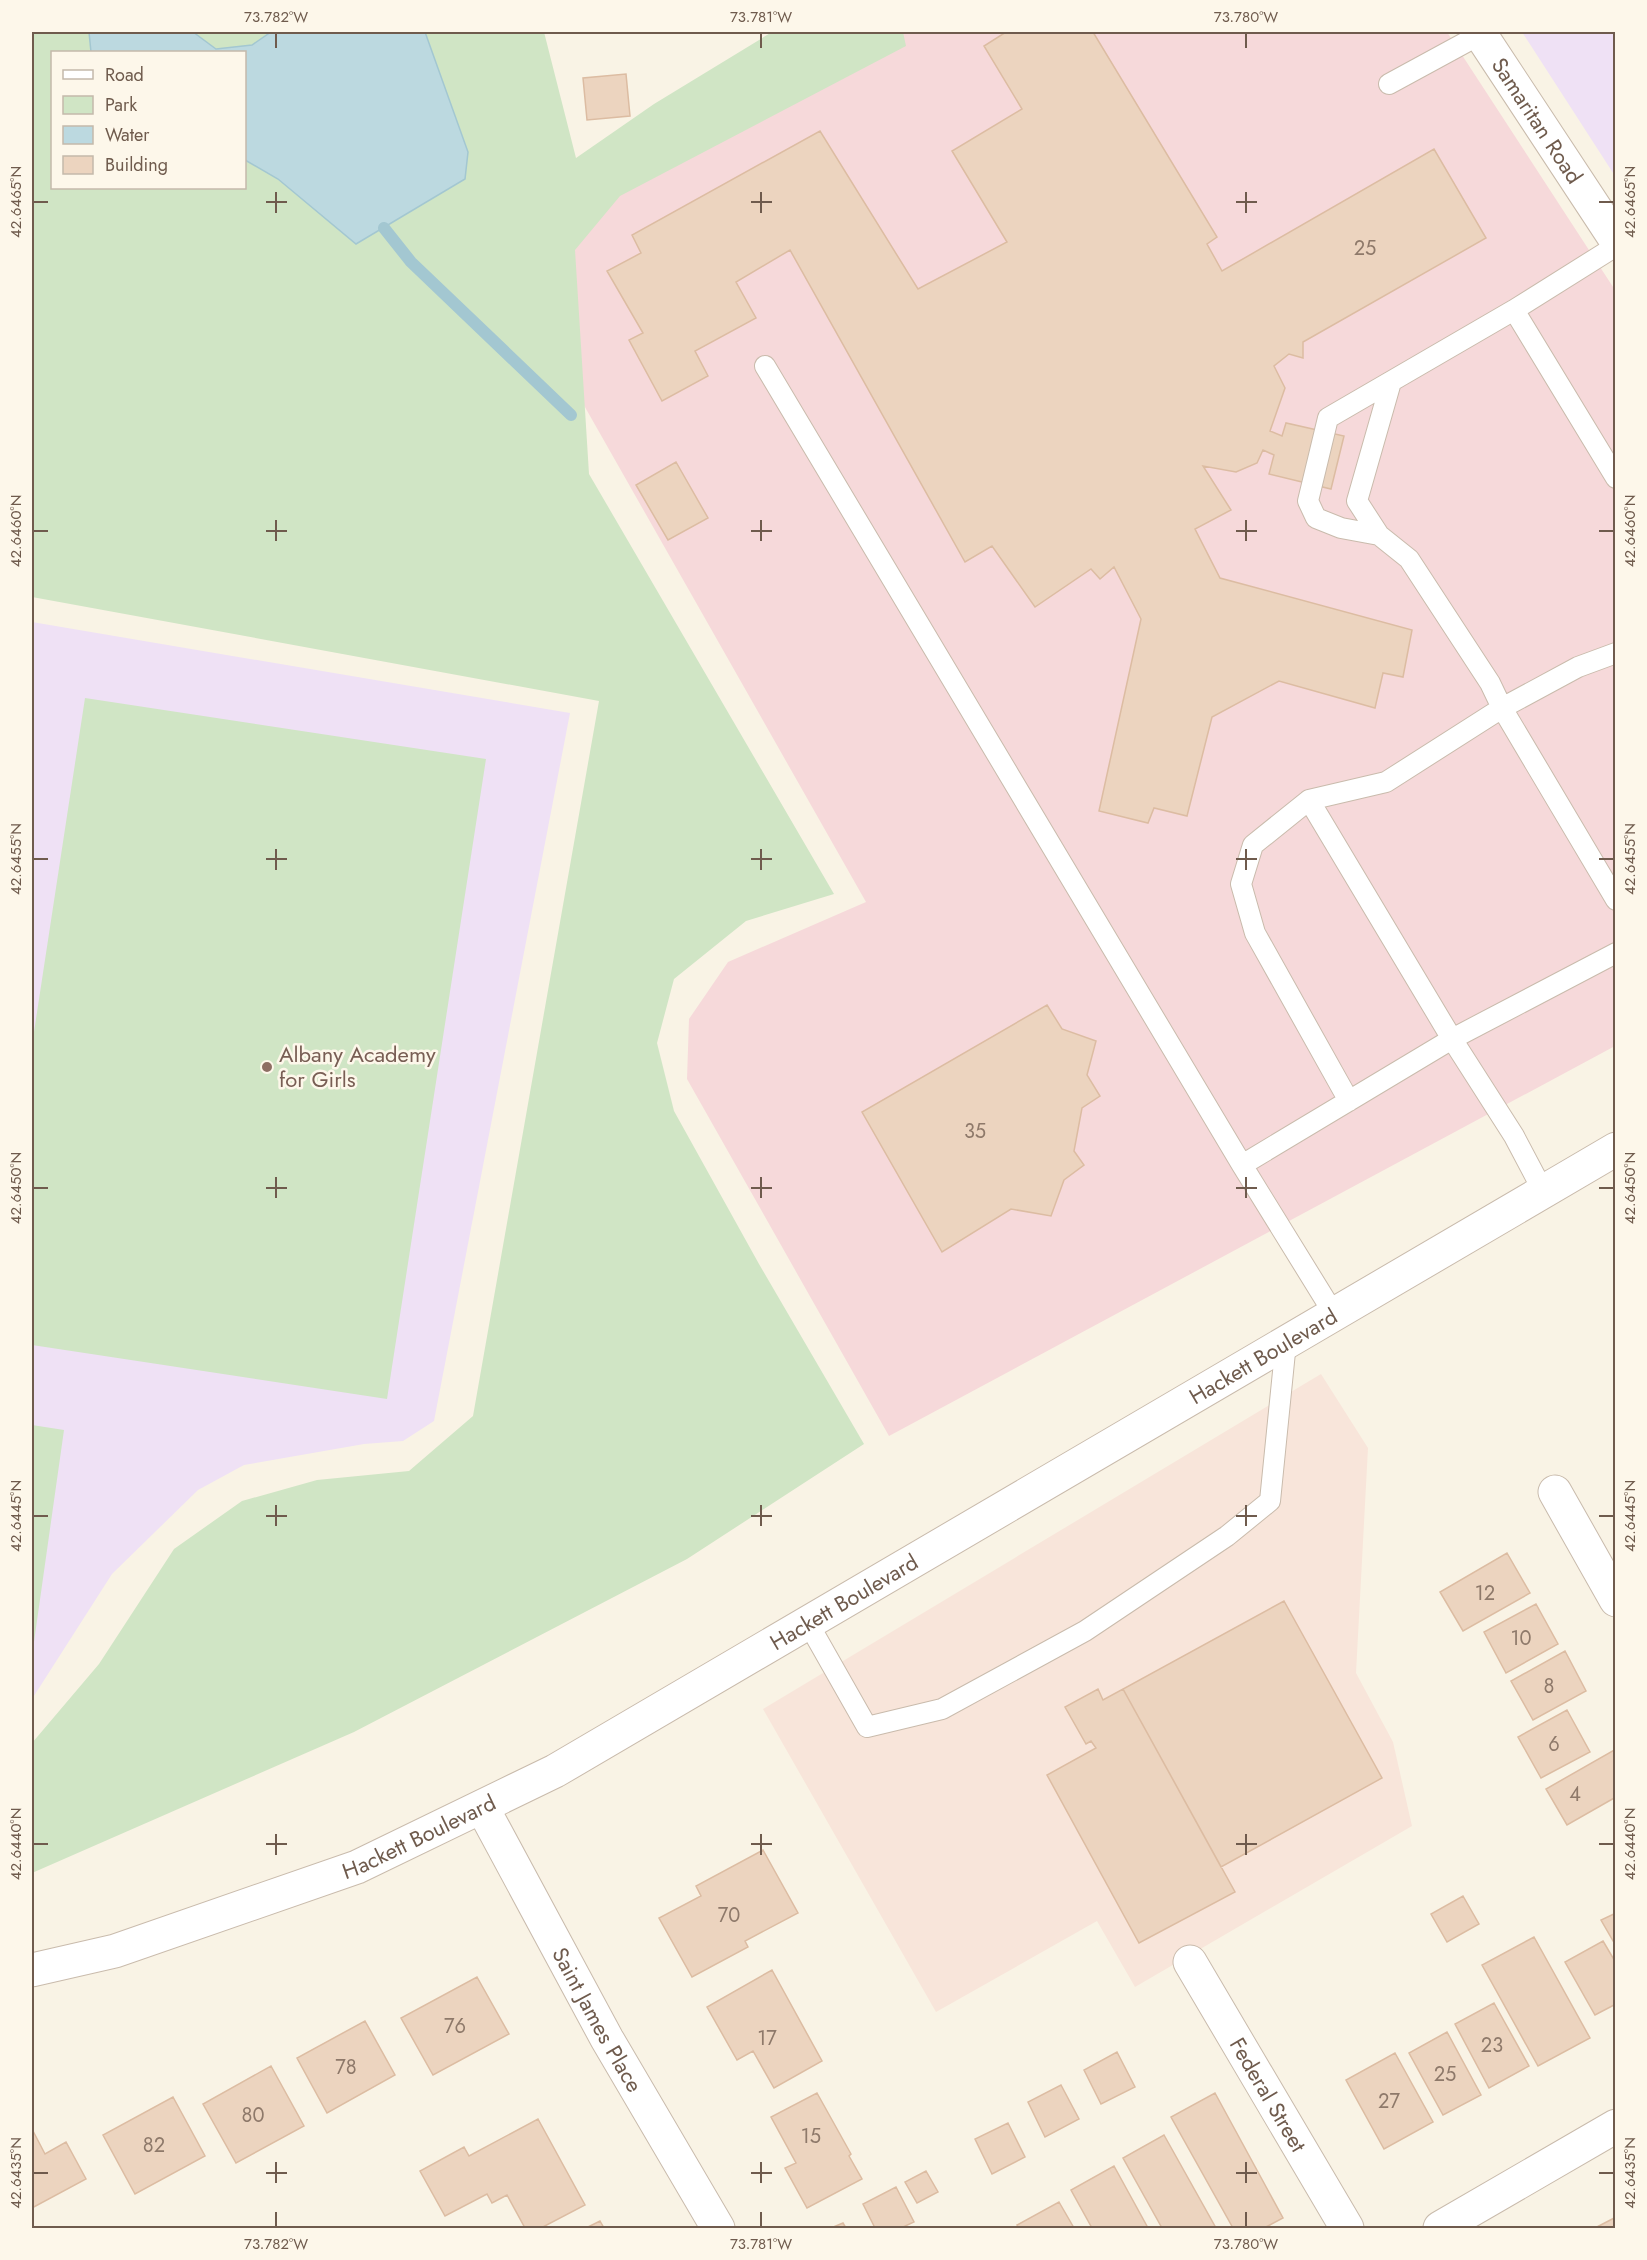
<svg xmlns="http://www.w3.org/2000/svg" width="1647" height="2260" viewBox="0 0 1647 2260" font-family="Jost,sans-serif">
	<rect width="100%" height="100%" fill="#f9f3e5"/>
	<path fill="#f8e5da" d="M1321,1374L1368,1448L1356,1673L1393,1742L1412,1826L1135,1987L1097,1921L936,2012L763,1709Z"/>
	<path fill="#efe1f5" d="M1522,32H1615V176Z
		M32,622L570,713L434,1421L403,1441L364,1444L244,1465L198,1490L112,1574L32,1699Z"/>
	<path fill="#f6d9da" d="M846,32H1447L1615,290V1046L889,1436L687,1079L689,1019L728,962L866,902L489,238Z"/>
	<path fill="#d0e5c5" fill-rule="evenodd" d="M32,32H544L576,158L654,104L772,32H903L906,46L620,196L575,250L589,474L834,894L746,921L674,979L657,1043L674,1111L759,1264L864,1444L687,1559L354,1732L32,1873V1743L99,1664L174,1549L242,1501L317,1480L409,1471L473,1416L599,701L32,597ZM52,52H244V188H52Z
		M85,698L486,759L387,1399L32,1345V1045Z
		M32,1425L64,1430L32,1656Z"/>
	<path fill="#bcd9e0" stroke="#a3c7d1" stroke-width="1.5" d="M89,32H193L216,49L252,45L271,32H425L468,152L465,179L356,244L278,179L245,160L244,52H91Z"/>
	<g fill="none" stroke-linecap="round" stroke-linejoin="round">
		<path stroke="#a3c7d1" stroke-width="12" d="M384,228L411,262L571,415"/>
	</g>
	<path fill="#ecd4bf" stroke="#dcbca2" stroke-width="1.5" d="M1006,32H1093L1217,237L1207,244L1222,271L1434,149L1486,238L1303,342V358L1289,354L1274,366L1285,388L1270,431L1282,436L1286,423L1344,436L1331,489L1269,474L1274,455L1263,450L1257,463L1236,472L1203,466L1231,510L1195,529L1220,578L1412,630L1403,677L1383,673L1375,708L1279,681L1212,717L1187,816L1154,808L1148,823L1099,811L1141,619L1114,567L1100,579L1091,569L1035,607L992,546L965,562L790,250L736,282L756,318L695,351L708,376L662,401L629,340L643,333L607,271L641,253L632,235L820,131L918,289L1007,242L952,151L1022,109L984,46Z
		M626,74L630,116L587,120L583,78Z
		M676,462L708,518L668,540L636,485Z
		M1047,1005L1062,1029L1096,1041L1087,1075L1100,1096L1082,1108L1074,1151L1084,1165L1064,1180L1051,1216L1011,1209L942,1252L862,1112Z
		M1507,1553L1530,1593L1463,1631L1440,1592Z
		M1284,1601L1382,1778L1221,1867L1123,1689Z
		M1536,1604L1558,1644L1506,1673L1484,1632Z
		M1565,1651L1586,1691L1533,1720L1511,1681Z
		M1098,1689L1103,1700L1123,1689L1235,1892L1139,1943L1047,1775L1096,1748L1091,1741L1086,1744L1065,1707Z
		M1567,1710L1590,1752L1541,1778L1518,1737Z
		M1616,1749V1797L1567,1825L1546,1789Z
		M763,1850L798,1913L745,1941L748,1947L692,1977L659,1918L701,1896L696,1886Z
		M1463,1896L1479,1924L1447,1942L1431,1914Z
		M1616,1913V1946L1601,1920Z
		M1534,1937L1590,2038L1538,2066L1482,1965Z
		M1603,1941L1616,1963V2004L1595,2015L1565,1962Z
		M772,1970L822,2061L774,2088L753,2051L737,2060L707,2007Z
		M477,1977L509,2034L433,2075L401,2018Z
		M1494,2003L1529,2066L1489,2088L1455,2024Z
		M365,2021L395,2075L327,2113L297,2058Z
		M1447,2032L1481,2095L1443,2115L1409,2053Z
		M1117,2052L1135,2087L1101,2104L1084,2070Z
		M1395,2053L1433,2122L1384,2149L1346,2080Z
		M271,2066L304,2126L236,2163L203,2104Z
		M1061,2085L1079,2119L1045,2137L1028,2102Z
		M817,2093L851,2154L849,2156L862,2179L807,2208L785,2168L796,2163L771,2117Z
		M1215,2093L1283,2218L1264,2228H1233L1171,2117Z
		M173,2097L205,2156L135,2194L103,2135Z
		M538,2119L585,2205L541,2228H525L507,2195L492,2203L487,2194L445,2216L420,2171L464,2147L469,2156Z
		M1008,2123L1025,2157L992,2174L975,2139Z
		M32,2129L45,2154L66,2142L86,2179L32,2208Z
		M1164,2135L1216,2228H1162L1123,2158Z
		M1114,2166L1148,2228H1092L1071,2190Z
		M926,2171L938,2192L917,2203L905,2182Z
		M896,2187L914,2222L901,2228H875L863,2204Z
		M1059,2202L1074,2228H1019L1017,2225Z
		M1616,2217V2228H1595Z
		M600,2221L604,2228H586Z
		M843,2223L846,2228H831Z"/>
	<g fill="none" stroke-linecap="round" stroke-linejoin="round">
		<defs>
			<path id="service" d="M1389,84L1481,34
				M1616,246L1514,310L1616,478
				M1514,310L1328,418L1308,501L1316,518L1341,528L1379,535L1409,559L1490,683L1502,708L1616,900
				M765,366L1242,1165L1334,1314
				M1379,535L1357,501L1391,382
				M1309,800L1452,1039L1514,1136L1543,1191
				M1349,1101L1255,933L1241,884L1253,845L1309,800L1386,782L1502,708L1578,667L1616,653
				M1242,1165L1452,1039L1616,953
				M808,1623L867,1727L942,1709L1085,1631L1227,1536L1270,1501L1286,1342"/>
			<g id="minor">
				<path id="s1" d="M1479,32L1616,240"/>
				<path d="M1555,1492L1616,1600"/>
				<path id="s2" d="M482,1807L607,2039L718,2228"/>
				<path id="s3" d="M1190,1962L1347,2228"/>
				<path d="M1440,2228L1616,2126"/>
			</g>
			<g id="tertiary">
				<path id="s4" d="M32,1970L115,1951L357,1867L555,1771L1616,1149"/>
			</g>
		</defs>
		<use href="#service" stroke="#c9bbac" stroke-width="22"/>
		<use href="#minor" stroke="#c9bbac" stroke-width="35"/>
		<use href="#tertiary" stroke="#c9bbac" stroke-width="35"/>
		<use href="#service" stroke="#fff" stroke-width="20"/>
		<use href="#minor" stroke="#fff" stroke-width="33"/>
		<use href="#tertiary" stroke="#fff" stroke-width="33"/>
	</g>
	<path fill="none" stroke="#6f5b4d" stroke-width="2" d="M276,33V48M761,33V48M1246,33V48M276,192V213M761,192V213M1246,192V213M33,202H48M266,202H287M751,202H772M1236,202H1257M1599,202H1614M276,520V541M761,520V541M1246,520V541M33,531H48M266,531H287M751,531H772M1236,531H1257M1599,531H1614M276,849V870M761,849V870M1246,849V870M33,859H48M266,859H287M751,859H772M1236,859H1257M1599,859H1614M276,1177V1198M761,1177V1198M1246,1177V1198M33,1188H48M266,1188H287M751,1188H772M1236,1188H1257M1599,1188H1614M276,1505V1526M761,1505V1526M1246,1505V1526M33,1516H48M266,1516H287M751,1516H772M1236,1516H1257M1599,1516H1614M276,1834V1855M761,1834V1855M1246,1834V1855M33,1844H48M266,1844H287M751,1844H772M1236,1844H1257M1599,1844H1614M276,2162V2183M761,2162V2183M1246,2162V2183M33,2173H48M266,2173H287M751,2173H772M1236,2173H1257M1599,2173H1614M276,2212V2227M761,2212V2227M1246,2212V2227"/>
	<circle fill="#8d6e63" stroke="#fdf7ea" stroke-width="2" cx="267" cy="1067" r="6"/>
	<g text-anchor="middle" stroke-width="5" stroke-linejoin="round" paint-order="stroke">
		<g font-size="20" fill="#8e796a">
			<text x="1365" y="255">25</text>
			<text x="975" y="1138">35</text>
			<text x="1485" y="1600">12</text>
			<text x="1521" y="1645">10</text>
			<text x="1549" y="1693">8</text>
			<text x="1554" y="1751">6</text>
			<text x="1575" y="1801">4</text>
			<text x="729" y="1922">70</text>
			<text x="455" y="2033">76</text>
			<text x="767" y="2045">17</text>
			<text x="1492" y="2052">23</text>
			<text x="346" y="2074">78</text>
			<text x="1445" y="2081">25</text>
			<text x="1389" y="2108">27</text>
			<text x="253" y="2122">80</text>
			<text x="811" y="2143">15</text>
			<text x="154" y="2152">82</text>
		</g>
		<g font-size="22" fill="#6f5b4d" stroke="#fdf7ea">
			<text dy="8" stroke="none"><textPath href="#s1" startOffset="106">Samaritan Road</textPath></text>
			<text dy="8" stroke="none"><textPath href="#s4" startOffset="1382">Hackett Boulevard</textPath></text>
			<text dy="8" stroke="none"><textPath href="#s4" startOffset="896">Hackett Boulevard</textPath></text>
			<text dy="8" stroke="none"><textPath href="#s4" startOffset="410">Hackett Boulevard</textPath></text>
			<text dy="8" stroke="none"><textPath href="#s2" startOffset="242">Saint James Place</textPath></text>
			<text dy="8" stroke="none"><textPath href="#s3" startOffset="154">Federal Street</textPath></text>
		</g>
		<g font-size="22" fill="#785e54" stroke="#fdf7ea" text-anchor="start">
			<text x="279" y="1062">Albany Academy<tspan x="279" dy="25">for Girls</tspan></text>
		</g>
	</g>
	<rect width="1647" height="2260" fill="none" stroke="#fdf7ea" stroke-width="66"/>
	<rect x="51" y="51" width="195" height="138" fill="#fdf7ea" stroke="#c4b9ab" stroke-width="1.5"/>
	<rect x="63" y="70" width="30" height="9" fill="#ffffff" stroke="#c4b9ab" stroke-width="1.5"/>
	<text x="105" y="81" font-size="18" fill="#6f5b4d">Road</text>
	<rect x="63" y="96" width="30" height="18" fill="#d0e5c5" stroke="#c4b9ab" stroke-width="1.5"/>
	<text x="105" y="111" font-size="18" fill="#6f5b4d">Park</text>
	<rect x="63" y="126" width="30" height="18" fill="#bcd9e0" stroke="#c4b9ab" stroke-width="1.5"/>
	<text x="105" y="141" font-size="18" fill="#6f5b4d">Water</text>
	<rect x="63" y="156" width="30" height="18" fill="#ecd4bf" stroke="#c4b9ab" stroke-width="1.5"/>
	<text x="105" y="171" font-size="18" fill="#6f5b4d">Building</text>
	<rect x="33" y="33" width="1581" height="2194" fill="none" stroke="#6f5b4d" stroke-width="2"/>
	<g font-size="15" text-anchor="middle" fill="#6f5b4d">
		<text x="276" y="22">73.782°W</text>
		<text x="761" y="22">73.781°W</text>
		<text x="1246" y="22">73.780°W</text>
		<text transform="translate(16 202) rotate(-90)" y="5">42.6465°N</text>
		<text transform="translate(1630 202) rotate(-90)" y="5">42.6465°N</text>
		<text transform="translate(16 531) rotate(-90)" y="5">42.6460°N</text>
		<text transform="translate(1630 531) rotate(-90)" y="5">42.6460°N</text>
		<text transform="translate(16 859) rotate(-90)" y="5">42.6455°N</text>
		<text transform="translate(1630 859) rotate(-90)" y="5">42.6455°N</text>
		<text transform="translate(16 1188) rotate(-90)" y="5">42.6450°N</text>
		<text transform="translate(1630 1188) rotate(-90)" y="5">42.6450°N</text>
		<text transform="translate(16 1516) rotate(-90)" y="5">42.6445°N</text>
		<text transform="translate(1630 1516) rotate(-90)" y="5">42.6445°N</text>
		<text transform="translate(16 1844) rotate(-90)" y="5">42.6440°N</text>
		<text transform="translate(1630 1844) rotate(-90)" y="5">42.6440°N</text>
		<text transform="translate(16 2173) rotate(-90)" y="5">42.6435°N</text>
		<text transform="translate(1630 2173) rotate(-90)" y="5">42.6435°N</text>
		<text x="276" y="2249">73.782°W</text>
		<text x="761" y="2249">73.781°W</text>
		<text x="1246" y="2249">73.780°W</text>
	</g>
</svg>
